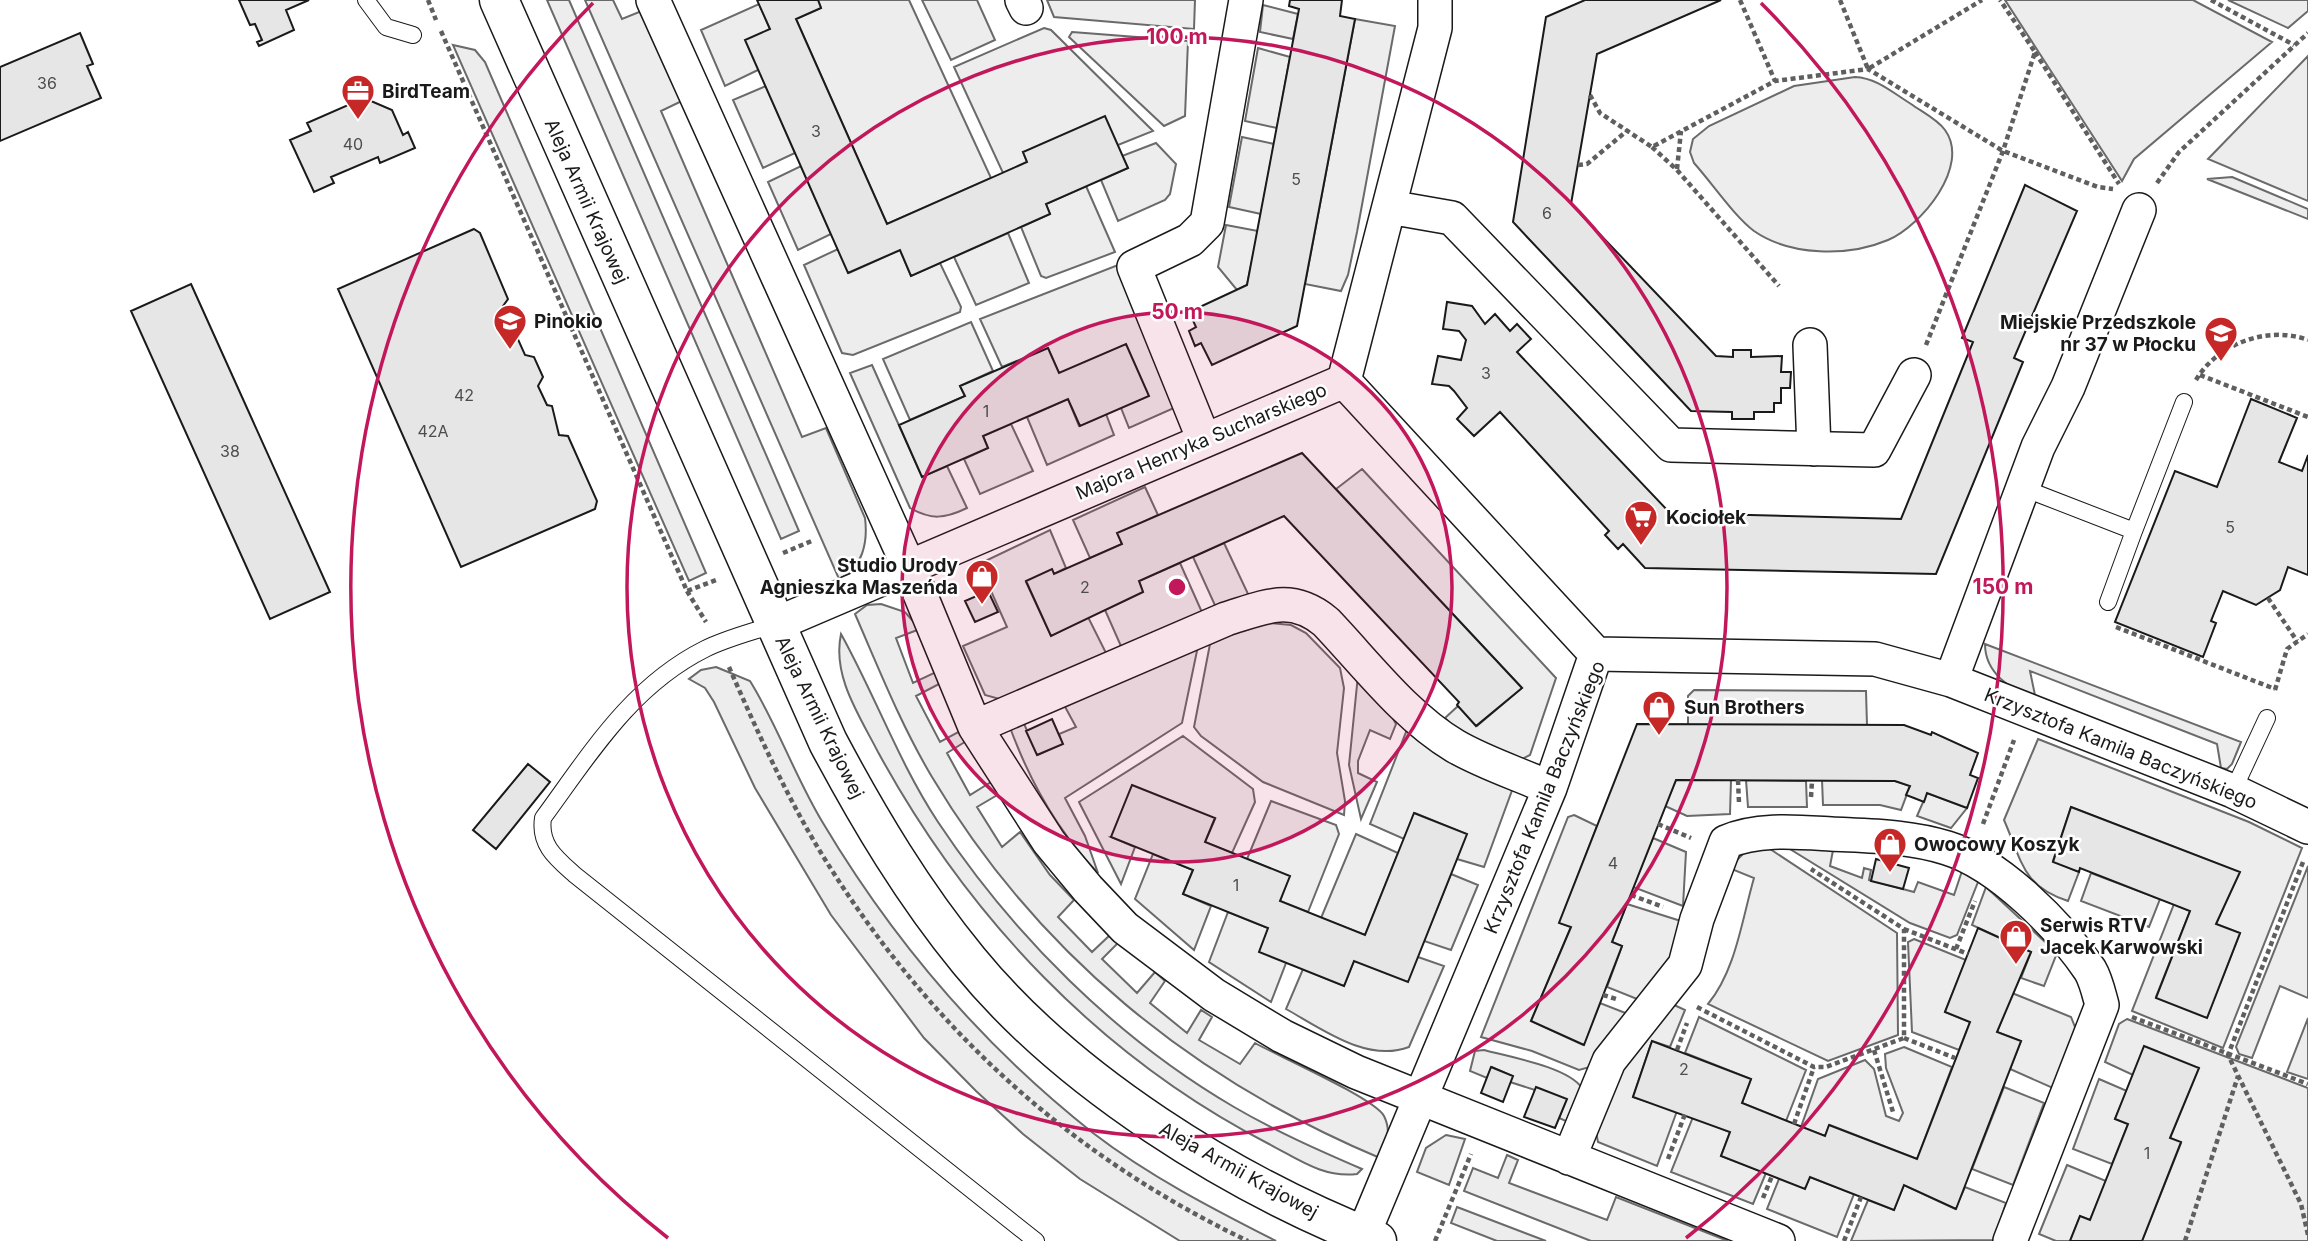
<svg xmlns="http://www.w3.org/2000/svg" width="2308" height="1241" viewBox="0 0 2308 1241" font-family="Inter,sans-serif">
	<rect width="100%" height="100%" fill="#fff"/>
	<path fill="#ededed" stroke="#6a6a6a" stroke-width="2" d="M547,0H569L799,531L781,539Z
		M585,0H613L622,19L644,10L686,99L661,111L802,437L826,428L865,518C868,542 863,568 839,579Z
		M818,0H909L991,178L887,224L796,19L821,8Z
		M922,0H977L995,40L951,60Z
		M1047,0H1195L1194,29L1054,17Z
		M2005,0H2193L2272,42L2134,159L2122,181Z
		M2228,0H2308V11L2288,28Z
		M759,4L770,29L758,70L725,86L701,30Z
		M1263,5L1298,14L1293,39L1260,32Z
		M1355,19L1395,26L1357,232L1348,275L1341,291L1305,284Z
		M1044,28L1051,30L1153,131L1118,145L1023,152L1027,162L1003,173L954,67Z
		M1072,32L1188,41L1185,116L1164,126L1069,37Z
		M453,45L475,50L485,62L706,573L689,581Z
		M1258,48L1290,57L1277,128L1245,121Z
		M2308,56V201L2208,159Z
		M1855,77C1877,78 1893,93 1911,104C1922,112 1937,119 1945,130C1971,166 1921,226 1888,240C1848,257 1790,256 1754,231C1734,216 1712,183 1694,163L1690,152L1693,139L1709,126L1794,86Z
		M766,86L795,153L763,168L733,100Z
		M1242,137L1274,144L1261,214L1229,207Z
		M1156,143L1176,164L1170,194L1165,200L1118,221L1101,180L1128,168L1122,156Z
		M801,166L831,234L798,250L768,182Z
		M2232,177L2308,209V219L2207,179Z
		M1086,186L1115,252L1046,278L1041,276L1021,227L1050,214L1046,204Z
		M1226,225L1258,231L1247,285L1237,290L1218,267Z
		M1008,233L1029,283L976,305L954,257Z
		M838,249L849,273L900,250L911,276L940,263L961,307L960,312L853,355L842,353L804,265Z
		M1118,265L1174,408L1129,428L1121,408L1059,373L1048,348L1002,367L980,319Z
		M971,322L993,371L960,386L965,396L910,420L883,359Z
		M872,365L922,477L947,466L967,508C944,519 931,520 910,508L850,373Z
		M1068,399L1079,426L1106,414L1114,435L1047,465L1027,417Z
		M1011,424L1033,471L980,494L964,459L988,448L983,436Z
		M1362,469L1556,678L1530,755L1522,759L1458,732L1445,718L1458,706L1477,726L1522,688L1336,489Z
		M1145,487L1158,515L1118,534L1122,544L1090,558L1073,520Z
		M1050,530L1066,568L1054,574L1052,570L1026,582L1051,636L1088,617L1109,659L1010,702L985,695L963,646L1007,627L979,564Z
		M1224,543L1249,596L1218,612L1193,557Z
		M1180,563L1205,619L1124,653L1105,610L1143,592L1139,581Z
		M881,604L905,612L920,629L896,638L913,683L936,672L941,683L916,696L940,742L962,730L968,740L947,753L970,795L991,782L999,794L977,807L1002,847L1020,832L1050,875L1074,900L1058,917L1092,952L1111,934L1118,943L1102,959L1137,993L1155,972L1165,981L1150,1003L1187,1033L1201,1010L1212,1017L1199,1040L1240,1064L1255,1043C1278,1056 1374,1098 1384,1116C1392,1132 1386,1144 1380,1158C1192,1079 1037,953 932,777C901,725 879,669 855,614L867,605Z
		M1260,622L1291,625L1306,633L1340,668L1344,688L1337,753L1345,801L1344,815L1263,782L1201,736L1194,727L1210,644Z
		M841,634C875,695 899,763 938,822C1013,935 1116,1038 1234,1107C1275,1131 1318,1150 1362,1169L1357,1174C1323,1178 1298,1159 1269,1144C1100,1057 968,917 878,752C859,715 832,676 841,634Z
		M1985,644L2241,742L2232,764L2227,769L2221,768L2217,744L2030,671L2036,700C2011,689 1985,674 1985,644Z
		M1198,646L1182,723L1065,798L1085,836L1098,873C1056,830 1028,778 1008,722L1021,717L1038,755L1062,744L1059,734L1076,727L1063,703Z
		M716,667L750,681C778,726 795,777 823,823C894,942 984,1047 1093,1133C1149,1176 1213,1209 1276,1241H1180L1080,1179L1023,1134L976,1091L924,1038L831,915L755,788L714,702L705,688L689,679L701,670Z
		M1358,675L1385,704L1396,724L1390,739L1370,730L1358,761V773L1377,782L1361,819L1349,765Z
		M1694,690L1866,691L1867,725H1688V696Z
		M1408,727L1514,785L1484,867L1457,859L1466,834L1415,813L1404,839L1370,824Z
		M1183,736L1253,789L1255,802L1232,853L1205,842L1215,819L1111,837L1135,847L1121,884L1079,802Z
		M2038,739L2249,822L2302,848L2223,1048L2132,1011L2174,904L2190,911L2156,997L2207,1017L2240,933L2216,924L2239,872L2071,807L2053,861L2079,872L2068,901C2022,886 2022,861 2004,820Z
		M1676,780H1731L1730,814L1687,816L1665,806Z
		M1746,780L1806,781L1807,807H1748Z
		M1822,780L1895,781L1910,786L1901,810L1880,805H1823Z
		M1927,793L1967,808L1951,828L1917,816Z
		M1271,801L1336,825L1339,834L1308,912L1280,901L1289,876L1247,859Z
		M1574,815L1597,826L1560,923L1571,927L1531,1021L1583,1045L1600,1003L1628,1014L1590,1067L1579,1070L1532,1051L1481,1037L1568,817Z
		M1356,834L1398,853L1365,935L1321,918Z
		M1653,838L1686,852L1683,906L1633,887Z
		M1764,845L1897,933L1898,1035L1828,1061L1708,1004C1736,970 1742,919 1754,878L1729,868L1747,850Z
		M1834,845L1830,866L1862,878L1864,868L1871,870L1869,880L1914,892L1918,882L1954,895L1963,868L1978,882L1957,935L1950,938L1910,923L1785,846Z
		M1153,854L1193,870L1183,894L1211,906L1194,950L1135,899Z
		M2308,866V998L2280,986L2252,1058L2239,1054L2236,1047Z
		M2091,873L2160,899L2149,927L2081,901Z
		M1451,874L1478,885L1451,950L1424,941Z
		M1986,887L2057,953L2044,986L2021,978L2031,952L1972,925Z
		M1627,904L1684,922L1680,945L1642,1001L1607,987L1622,946L1612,942Z
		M1228,912L1268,928L1286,963L1271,1002L1209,962Z
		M1914,939L1966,960L1945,1012L1970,1022L1959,1050L1912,1032L1908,942Z
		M1418,957L1444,966L1409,1047C1367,1063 1322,1029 1286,1009L1303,969L1344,986L1354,961Z
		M2012,993L2071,1017L2077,1032L2055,1089L2010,1069L2021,1041L1997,1032Z
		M1672,1004L1685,1010L1670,1047L1652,1041L1633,1097L1677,1111L1657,1166L1598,1142C1587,1103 1650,1033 1672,1004Z
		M1699,1017L1806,1070L1786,1121L1742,1103L1751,1079L1685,1053Z
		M2308,1018V1079L2287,1072Z
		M2127,1019L2308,1088V1241H2142L2181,1143L2170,1138L2198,1068L2133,1075L2105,1062L2119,1024Z
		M1904,1047L1952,1067L1917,1159L1830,1125L1825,1136L1801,1127L1818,1079L1865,1060L1874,1069L1886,1116L1899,1121L1903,1113L1886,1068L1885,1054Z
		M1484,1050C1510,1057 1568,1067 1582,1088L1568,1122L1559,1118L1566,1100L1510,1082L1512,1076L1492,1067L1487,1078L1470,1071L1475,1051Z
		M2099,1079L2127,1091L2115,1119L2128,1124L2112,1164L2073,1149Z
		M2004,1087L2044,1103L2013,1185L1972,1169Z
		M1693,1117L1730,1132L1721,1156L1766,1173L1753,1204L1671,1172Z
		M1446,1135L1465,1139L1449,1185L1417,1172L1426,1148Z
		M1507,1155L1518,1160L1509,1183L1607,1220L1616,1197L1728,1241H1591L1464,1191L1473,1168L1498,1178Z
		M2067,1165L2106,1181L2090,1220L2080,1216L2070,1241H2056L2039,1234Z
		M1810,1177L1854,1194L1837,1237L1767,1209L1779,1179Z
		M1904,1185L1955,1209L1965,1187L2006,1203L1994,1240L1851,1241L1868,1200L1894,1210Z
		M1457,1207L1546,1241H1497L1451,1223Z"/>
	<path fill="#e6e6e6" stroke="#1a1a1a" stroke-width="2" d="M239,0H309L286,10L294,30L259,46L257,42L262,40L255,24L250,25Z
		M757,0H818L821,8L796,19L887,224L1027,162L1023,152L1105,116L1128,168L1046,204L1050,214L911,276L900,250L848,273L745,40L770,29Z
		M1290,0H1342L1340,16L1355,19L1297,326L1212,365L1201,343L1195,346L1189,331L1196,327L1189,312L1247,285L1299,9L1289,6Z
		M1585,0H1721L1597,54L1571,204L1716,356L1733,357V350H1751V357L1782,356L1781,372H1791L1790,388H1781V403H1774V412H1754V419H1732V412L1691,411L1513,222L1546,17Z
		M80,33L93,64L87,66L101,98L0,141V67Z
		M364,98L392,110L403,135L408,132L415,148L380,163L378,157L331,177L334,183L314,192L290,140L311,131L307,123Z
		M2025,185L2077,211L2014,358L2023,362L1936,574L1645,568L1623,544L1618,549L1605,535L1609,531L1500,412L1474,436L1457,419L1467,408L1454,391L1449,386L1432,384L1438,356L1461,360L1466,340L1459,331L1443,329L1447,302L1472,306L1485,324L1495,314L1510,331L1517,324L1531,339L1517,352L1670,513L1901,519L1973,342L1962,338Z
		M474,229L480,233L508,299L503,306L509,320H515L519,331L516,335L525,355L534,357L543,377L538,386L547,405L552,406L559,435L568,436L597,501L595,509L461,567L338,289Z
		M191,284L330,592L270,619L131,311Z
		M1126,344L1149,396L1080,426L1068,399L983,436L988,448L922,477L899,425L965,396L960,386L1048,348L1059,373Z
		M2251,399L2297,418L2279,462L2302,471L2308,455V575L2288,567L2280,590L2256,605L2223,591L2211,621L2216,623L2203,657L2115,622L2175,471L2217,487Z
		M1302,453L1522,688L1476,726L1457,705L1459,702L1284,516L1139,581L1143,592L1051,636L1026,581L1052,569L1054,574L1122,544L1117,533Z
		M988,591L998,612L975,622L965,601Z
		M1052,719L1063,744L1037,755L1026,731Z
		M1637,724L1904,725L1931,735L1932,732L1978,753L1970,775L1978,778L1967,808L1927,793L1924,802L1914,798L1906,795L1910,786L1895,781L1676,780L1612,942L1622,946L1584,1045L1531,1021L1571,927L1559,923Z
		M528,764L550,782L496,849L473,830Z
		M1132,785L1215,818L1205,842L1290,876L1280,901L1365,935L1414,813L1467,834L1408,982L1354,961L1344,986L1259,952L1268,928L1183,894L1193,870L1111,837Z
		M2071,807L2240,872L2216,924L2240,933L2207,1018L2156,998L2190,911L2080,868L2079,872L2053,862Z
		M1876,859L1909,868L1903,889L1871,881Z
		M1978,928L2031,952L1997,1032L2021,1041L1956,1209L1904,1185L1894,1210L1810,1177L1805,1189L1721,1156L1730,1132L1633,1097L1652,1041L1751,1079L1742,1103L1825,1136L1829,1125L1917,1159L1970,1022L1945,1012Z
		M2144,1046L2199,1068L2170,1138L2181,1142L2142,1241H2070L2080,1216L2090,1220L2128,1124L2115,1119Z
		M1491,1067L1513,1076L1503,1102L1481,1093Z
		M1536,1087L1567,1099L1555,1128L1524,1117Z"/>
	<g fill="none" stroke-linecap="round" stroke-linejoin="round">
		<defs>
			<path id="service" d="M366,0L386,27L413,35
				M2023,488L2134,531L2184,402
				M2108,602L2134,531
				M776,624C752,632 727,638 705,649C631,686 590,754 543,818C539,845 556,858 575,875L1036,1241
				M2233,791L2267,718"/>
			<path id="minor" d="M653,0L908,565L975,727L1049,842L1088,889L1125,928L1214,995L1282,1036L1356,1072L1778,1241
				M1022,0L1026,8
				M1389,207L1452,218L1671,445L1874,450L1914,375
				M1810,345L1814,449
				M1344,381L1596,654
				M1204,440L1134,267L1190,240L1207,223L1246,0
				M776,624L1344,381L1435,28V0
				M1951,680L2038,447L2068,387L2139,210
				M975,727L1226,619C1265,607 1291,593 1326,622C1366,664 1405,716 1455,746C1484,763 1519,774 1550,788
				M1569,1158L1609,1061L1685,965L1697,919L1726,842C1757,828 1798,832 1831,834C1870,836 1909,836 1947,848C1999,864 2060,926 2090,970C2096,980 2099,994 2102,1005L2010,1241
				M1363,1235L1550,788L1596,654L1875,659L1951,680L2233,791L2308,827"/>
			<path id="tertiary" d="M499,0L828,742C869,819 913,893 969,961C1068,1082 1232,1184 1377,1241"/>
		</defs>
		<use href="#service" stroke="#1a1a1a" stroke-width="18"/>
		<use href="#minor" stroke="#1a1a1a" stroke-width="36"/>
		<use href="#tertiary" stroke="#1a1a1a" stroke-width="41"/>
		<path stroke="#5f5f5f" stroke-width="4.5" stroke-dasharray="5 3.5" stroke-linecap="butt" d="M428,0L436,20
			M1740,0L1775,81
			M1840,0L1868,69L1982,0
			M2211,0L2294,45
			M441,31L687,591L716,580
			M2035,52L2119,184
			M1590,95L1600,113L1652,147L1775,81L1868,69L2003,151L2098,187L2113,189
			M1652,147L1677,170L1779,286
			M1578,165L1587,164L1628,130
			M1677,169L1681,131
			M2157,183L2179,152L2308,33
			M1926,345L2003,151L2035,52L2000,0
			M2200,375L2308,417
			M2196,380C2217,344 2268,325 2308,340
			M783,553L814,540
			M687,591L706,622
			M2268,598L2297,641
			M2116,627L2275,689
			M729,667C758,733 788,800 826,861C931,1029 1070,1156 1248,1241
			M2275,690L2287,649L2308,634
			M1738,780L1739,803
			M1811,797L1812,781
			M1658,824L1691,838
			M1983,824L2014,740
			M2303,862L2228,1055L2301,1204L2308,1235
			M1631,895L1663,907
			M1904,929L1968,954
			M1956,949L1975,901
			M1603,995L1616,999
			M1697,1007L1814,1067H1826L1904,1038V929L1811,869
			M2132,1017L2308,1084
			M1904,1038L1955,1058
			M1677,1050L1687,1023
			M1874,1050L1893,1112
			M1794,1124L1814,1067
			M1668,1159L1685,1114
			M1763,1198L1772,1176
			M1435,1241L1471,1154
			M1844,1241L1861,1197
			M2185,1241L2238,1076"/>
		<use href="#service" stroke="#fff" stroke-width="16"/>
		<use href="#minor" stroke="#fff" stroke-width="33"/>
		<use href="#tertiary" stroke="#fff" stroke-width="38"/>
	</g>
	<circle cx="1177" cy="587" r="275" fill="#c2185b" fill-opacity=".12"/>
	<g fill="none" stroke="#c2185b" stroke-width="3.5">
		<circle cx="1177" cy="587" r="275"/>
		<circle cx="1177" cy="587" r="550"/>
		<path d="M668 1238A826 826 0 0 1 593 3M1761 3A826 826 0 0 1 1686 1238"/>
	</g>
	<defs>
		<symbol id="office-pin" viewBox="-11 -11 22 30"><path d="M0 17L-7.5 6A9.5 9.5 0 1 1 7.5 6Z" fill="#c62828" stroke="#fff"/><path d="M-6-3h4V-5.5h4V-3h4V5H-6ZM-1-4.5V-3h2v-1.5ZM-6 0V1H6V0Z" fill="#fff"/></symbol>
		<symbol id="school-pin" viewBox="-11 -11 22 30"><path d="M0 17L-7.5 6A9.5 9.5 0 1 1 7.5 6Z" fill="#c62828" stroke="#fff"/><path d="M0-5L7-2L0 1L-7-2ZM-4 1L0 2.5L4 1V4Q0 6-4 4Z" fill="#fff"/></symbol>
		<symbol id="supermarket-pin" viewBox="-11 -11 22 30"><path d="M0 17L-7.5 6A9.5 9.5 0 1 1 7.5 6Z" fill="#c62828" stroke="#fff"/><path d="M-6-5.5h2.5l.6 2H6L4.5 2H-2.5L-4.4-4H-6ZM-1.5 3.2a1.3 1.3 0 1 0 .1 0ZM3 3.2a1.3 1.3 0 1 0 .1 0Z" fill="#fff"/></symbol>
		<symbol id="shop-pin" viewBox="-11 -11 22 30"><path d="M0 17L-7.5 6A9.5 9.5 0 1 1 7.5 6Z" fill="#c62828" stroke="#fff"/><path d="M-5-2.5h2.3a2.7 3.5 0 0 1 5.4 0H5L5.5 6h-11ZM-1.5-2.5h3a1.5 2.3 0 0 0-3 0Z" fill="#fff"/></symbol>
	</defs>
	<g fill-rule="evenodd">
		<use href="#office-pin" x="339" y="72" width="38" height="52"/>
		<use href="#school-pin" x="491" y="302" width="38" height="52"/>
		<use href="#school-pin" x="2202" y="314" width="38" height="52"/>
		<use href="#supermarket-pin" x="1622" y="498" width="38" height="52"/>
		<use href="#shop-pin" x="963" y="557" width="38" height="52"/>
		<use href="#shop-pin" x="1640" y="688" width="38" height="52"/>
		<use href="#shop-pin" x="1871" y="825" width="38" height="52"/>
		<use href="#shop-pin" x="1997" y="917" width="38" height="52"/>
	</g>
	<g text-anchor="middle" stroke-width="5" stroke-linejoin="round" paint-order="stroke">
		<g font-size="16" fill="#4d4d4d">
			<text x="47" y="89">36</text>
			<text x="816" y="137">3</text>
			<text x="353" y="150">40</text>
			<text x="1296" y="185">5</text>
			<text x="1547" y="219">6</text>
			<text x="1486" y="379">3</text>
			<text x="464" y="401">42</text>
			<text x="986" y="417">1</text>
			<text x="433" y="437">42A</text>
			<text x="230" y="457">38</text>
			<text x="2230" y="533">5</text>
			<text x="1085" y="593">2</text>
			<text x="1613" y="869">4</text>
			<text x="1236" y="891">1</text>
			<text x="1684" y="1075">2</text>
			<text x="2147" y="1159">1</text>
		</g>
		<g font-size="19" font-weight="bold" fill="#1a1a1a" stroke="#fff" text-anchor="start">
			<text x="382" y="98">BirdTeam</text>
			<text x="534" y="328">Pinokio</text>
			<text x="2196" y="329" text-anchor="end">Miejskie Przedszkole<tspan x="2196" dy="22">nr 37 w Płocku</tspan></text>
			<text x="1666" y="524">Kociołek</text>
			<text x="958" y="572" text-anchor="end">Studio Urody<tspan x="958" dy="22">Agnieszka Maszeńda</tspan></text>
			<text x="1684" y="714">Sun Brothers</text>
			<text x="1914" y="851">Owocowy Koszyk</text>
			<text x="2040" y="932">Serwis RTV<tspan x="2040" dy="22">Jacek Karwowski</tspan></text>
		</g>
		<g font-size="19" fill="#1a1a1a" stroke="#fff">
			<text transform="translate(587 201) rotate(66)" y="7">Aleja Armii Krajowej</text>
			<text transform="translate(1201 441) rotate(-23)" y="7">Majora Henryka Sucharskiego</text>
			<text transform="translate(820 717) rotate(64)" y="7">Aleja Armii Krajowej</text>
			<text transform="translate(2121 748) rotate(22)" y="7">Krzysztofa Kamila Baczyńskiego</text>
			<text transform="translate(1544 797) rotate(-68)" y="7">Krzysztofa Kamila Baczyńskiego</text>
			<text transform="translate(1239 1170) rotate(29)" y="7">Aleja Armii Krajowej</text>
		</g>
	</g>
	<circle cx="1177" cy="587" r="10" fill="#c2185b" stroke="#fff" stroke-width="3.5"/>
	<g font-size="21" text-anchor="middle" font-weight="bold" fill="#c2185b" stroke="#fff" stroke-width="5" stroke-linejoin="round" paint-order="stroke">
		<text x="1177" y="44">100 m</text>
		<text x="1177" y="319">50 m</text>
		<text x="2003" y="594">150 m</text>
	</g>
</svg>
